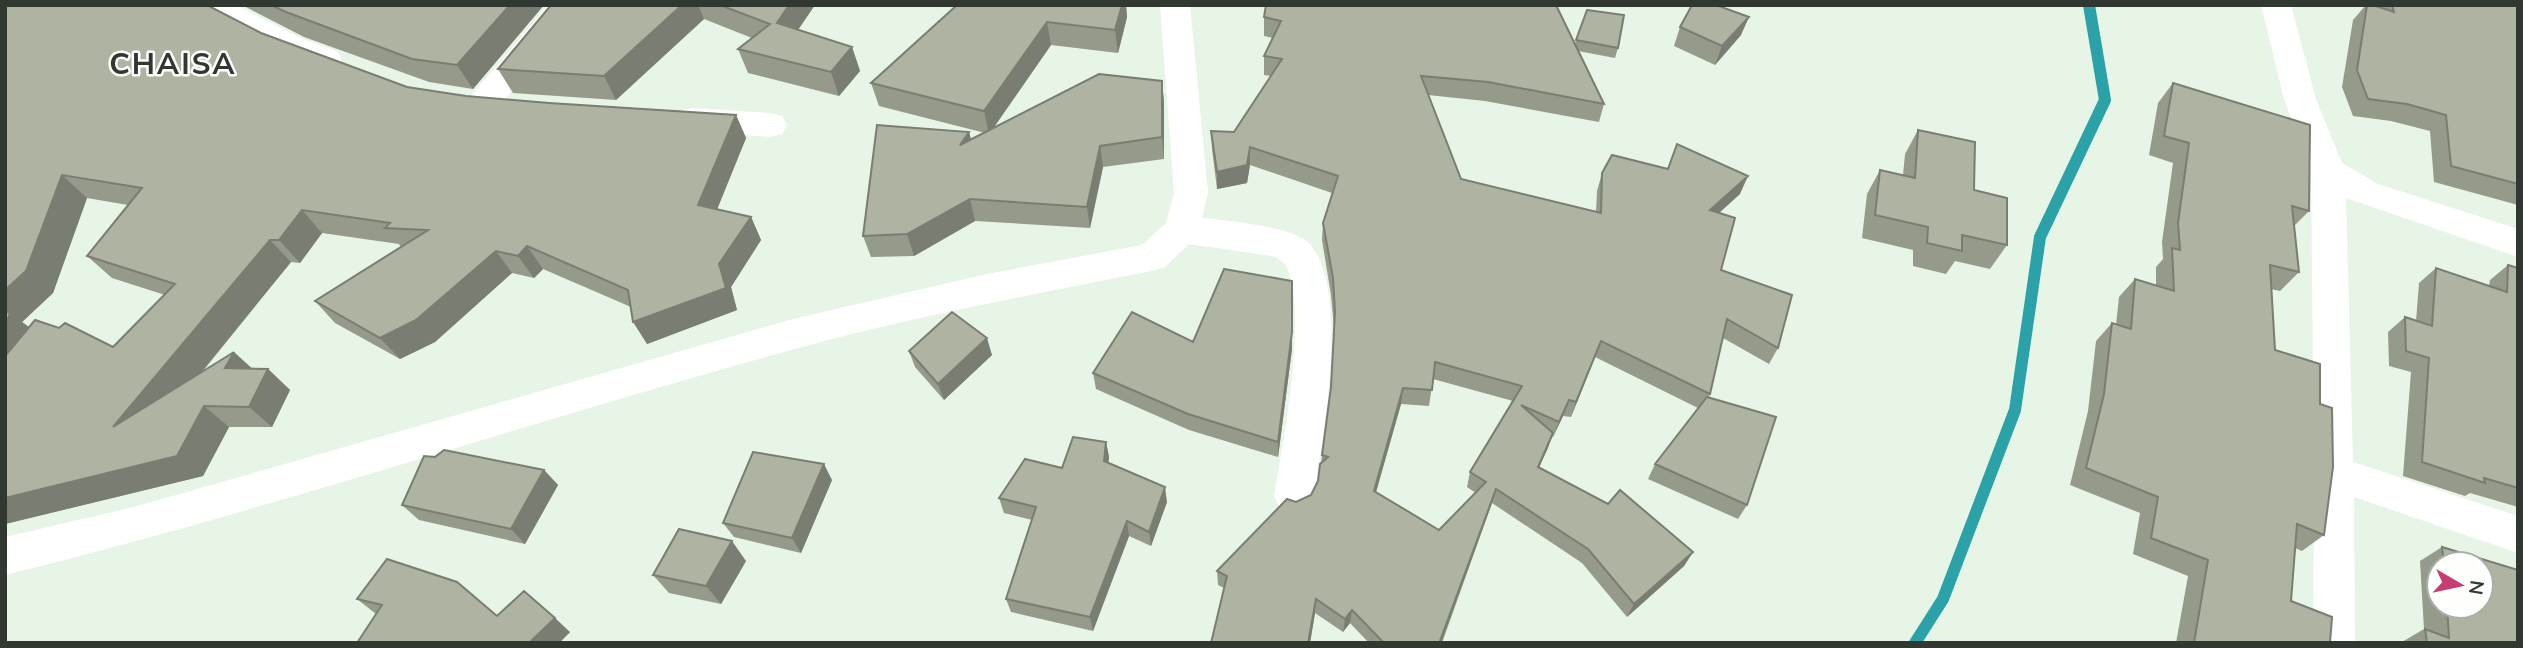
<svg xmlns="http://www.w3.org/2000/svg" width="2523" height="648" viewBox="0 0 2523 648" font-family="'Nunito Sans',sans-serif">
	<rect width="100%" height="100%" fill="#e7f5e7"/>
	<g fill="none" stroke-linecap="round" stroke-linejoin="round">
		<path stroke="#2ba1a8" stroke-width="12" d="M1915,643L1943,599L2015,410L2040,237L2105,100L2089,5"/>
		<path fill="#fff" fill-rule="evenodd" d="M195,5H236L303,39L337,51L342,59L337,67L326,70L281,55L199,12Z
			M548,5H581L494,113L482,117L470,113L466,105L470,97Z
			M1160,5H1190L1208,193L1202,218C1226,220 1295,227 1310,244C1350,292 1323,437 1314,496L1308,509L1294,514L1280,509L1274,496C1283,442 1307,319 1288,270C1285,262 1279,259 1272,256L1189,244L1165,267L1152,271C1031,295 909,317 791,350C528,422 270,510 5,575V537L134,507L793,319L987,274L1142,245L1166,223L1174,193Z
			M2261,5H2291L2316,99L2342,163L2378,184L2518,229V257L2346,198L2353,462L2518,516V553L2354,497L2355,643H2313L2314,473L2311,171L2284,99Z
			M691,108L770,113L782,116L787,125L782,134L770,137L691,132L679,129L675,120L679,111Z"/>
	</g>
	<path fill="#969a8a" fill-rule="evenodd" d="M5,5L261,33L407,87L466,96L549,103L736,115L746,138L717,209L751,217L761,240L731,287L737,310L647,344L631,307L543,269L534,278L512,273L435,342L400,359L335,323L315,301L401,247L399,244L322,233L300,263L291,262L203,371L252,368L268,369L290,390L272,427H229L203,476L5,524ZM87,198L128,205L87,256L112,278L165,295L113,347L29,327L22,322L53,293Z
		M242,5H544L473,89L429,82L304,37Z
		M551,5H815L798,30L852,47L860,71L839,96L748,73L738,49L752,38L704,19L616,100L513,93L498,69Z
		M957,5H1126L1127,17L1118,53L1051,45L993,129L1162,81L1164,103V159L1103,167L1090,228L975,221L914,256L871,257L863,236L969,132L971,140L985,133L879,106L871,83Z
		M2366,5H2518V205L2434,182L2430,131L2391,121L2353,116L2342,87L2353,20Z
		M1264,17L1575,44L1576,40L1618,48L1615,58L1578,51L1604,104L1599,122L1485,101L1428,95L1461,179L1596,212L1597,191L1602,173L1740,194L1719,213L1721,270L1778,348L1769,364L1723,338L1710,394L1709,397L1747,505L1738,519L1648,479L1655,464L1698,408L1595,357L1571,417L1563,416L1553,437H1552L1539,468L1693,552L1684,566L1627,617L1582,563L1492,503L1442,643H1369L1350,623L1343,632L1315,613L1310,643H1211L1224,588L1218,585L1217,571L1296,502L1311,495L1318,481L1321,463L1330,392L1334,329L1331,295L1322,240L1323,223L1332,193L1250,165L1247,183L1217,189L1212,149L1211,131L1234,132L1271,76L1264,75V56L1273,38L1264,36ZM1433,379L1513,401L1470,472L1467,487L1476,493L1439,530L1376,492L1401,404L1429,406Z
		M1680,27L1741,35L1715,65L1674,46Z
		M2173,83L2309,211L2294,226L2299,272L2280,291L2271,289L2275,350L2320,404L2324,535L2302,551L2295,548L2291,601L2330,643H2176L2188,576L2133,554L2140,513L2070,485L2088,411L2096,341L2112,323L2116,325L2119,297L2135,279L2156,285V267L2163,259L2162,242L2173,163L2149,155L2158,103Z
		M1918,130L1974,190L2007,245L1990,269L1955,261L1946,274L1913,266V250L1862,238L1867,194L1880,170L1903,175L1905,154Z
		M2508,265L2518,268V507L2470,493L2465,496L2403,476L2411,372L2389,366L2388,332L2405,317L2416,321L2419,283L2436,268L2489,286L2490,280Z
		M1292,332V349L1278,457L1189,430L1096,389L1093,373L1193,342Z
		M909,351L992,355L944,400L915,367Z
		M1106,442L1109,457L1108,463L1167,502L1151,546L1129,536L1093,631L1011,612L1006,599L1032,520L1004,513L999,498L1062,468Z
		M544,470L558,485L525,544L419,520L402,505Z
		M832,480L801,553L734,537L723,523Z
		M2442,547L2518,570V643H2402V642L2424,629L2420,561ZM2439,564H2481V606H2439Z
		M746,561L721,604L669,593L653,575Z
		M357,599L497,616L570,632L559,643H357L376,614Z"/>
	<path fill="#7a7d71" d="M510,5H544L473,89L457,65Z
		M682,5H698L704,19L616,100L604,76Z
		M789,5H815L786,47L777,23Z
		M1122,5H1126L1127,17L1118,53L1115,30Z
		M1749,17L1741,35L1715,65L1722,46Z
		M1047,22L1051,45L989,134L984,111Z
		M852,47L860,71L839,96L831,72Z
		M1162,81L1164,103V159L1162,137Z
		M736,115L746,138L710,227L698,205Z
		M969,132L975,154L960,145Z
		M1100,146L1103,167L1090,228L1087,207Z
		M1250,147V165L1247,183L1217,189V172Z
		M62,175L87,198L53,293L22,322L38,334L5,396V290Z
		M1748,176L1740,194L1702,228L1710,210Z
		M970,199L975,221L914,256L907,234Z
		M302,210L322,233L300,263L279,240Z
		M751,217L761,240L731,287L737,310L647,344L633,322Z
		M270,240L291,262L140,447L113,427Z
		M527,246L543,269L534,278L518,256Z
		M496,251L512,273L435,342L400,359L380,338Z
		M1292,332V349L1278,457V442Z
		M987,338L992,355L944,400L938,384Z
		M1601,341L1595,357L1571,417L1576,402Z
		M234,352L257,373L225,368Z
		M268,369L290,390L272,427L249,407Z
		M1403,388L1401,404L1372,506L1374,491Z
		M1569,400L1563,416L1553,437L1559,422Z
		M204,406L229,427L203,476L5,524V498Z
		M1553,433L1548,448L1532,482L1538,467Z
		M1106,442L1109,457L1107,477L1104,461Z
		M824,464L832,480L801,553L792,538Z
		M544,470L558,485L525,544L511,529Z
		M1165,487L1167,502L1151,546L1149,532Z
		M1496,489L1492,503L1441,643H1440Z
		M1127,521L1129,536L1093,631L1090,617Z
		M732,541L746,561L721,604L706,586Z
		M1693,552L1684,566L1627,617L1634,604Z
		M1316,599L1315,613L1310,643H1308Z
		M1352,610L1350,623L1343,632L1345,619Z
		M555,618L570,632L559,643H529Z"/>
	<path fill="#afb3a1" stroke="#7a7d71" stroke-width="2" fill-rule="evenodd" d="M5,5H207L261,33L407,87L466,96L549,103L736,115L698,205L751,217L719,264L726,288L633,322L628,290L527,246L518,256L496,251L416,320L380,338L315,301L428,230L385,228L390,223L302,210L279,240H270L113,427L234,352L225,368L268,369L249,407L204,406L177,456L5,498V356L35,320L59,328L65,323L113,347L175,284L87,256L142,188L62,175L26,271L5,290Z
		M271,5H510L457,65L412,59L286,12Z
		M551,5H682L604,76L498,69Z
		M720,5H789L777,23L852,47L831,72L738,49L770,24Z
		M957,5H1122L1115,30L1047,22L984,111L871,83Z
		M1266,5H1510L1519,6V5H1556L1604,104L1488,82L1421,76L1461,179L1601,213L1602,173L1612,155L1668,169L1677,144L1748,176L1710,210L1735,218L1721,270L1792,295L1778,348L1727,319L1710,394L1601,341L1576,402L1569,400L1559,422L1521,405L1553,433L1538,467L1608,504L1620,490L1693,552L1634,604L1588,549L1496,489L1440,641L1442,643H1384L1352,610L1345,619L1316,599L1308,643H1211L1227,576L1217,571L1287,499L1296,502L1311,495L1318,481L1320,464L1328,457L1322,455L1331,387L1335,312L1333,278L1323,223L1338,176L1250,147L1247,165L1217,172L1211,131L1234,132L1282,59L1264,56L1281,21L1264,17ZM1435,362L1522,386L1470,472L1486,482L1439,530L1374,491L1403,388L1432,390Z
		M1692,5H1716L1749,17L1722,46L1680,27Z
		M2367,5H2373L2394,12L2392,5H2518V184L2451,166L2446,115L2407,104L2368,99L2357,70Z
		M1587,10L1624,15L1618,48L1576,40Z
		M1099,74L1162,81V137L1100,146L1087,207L970,199L907,234L863,236L877,125L969,132L960,145Z
		M2173,83L2310,125L2309,211L2292,206L2299,272L2270,265L2275,350L2320,364V404L2332,408L2333,467L2324,535L2297,524L2291,601L2332,617L2330,643H2194L2208,560L2151,538L2158,497L2086,468L2104,394L2112,323L2131,329L2135,279L2174,291L2172,248L2180,250L2178,223L2189,143L2164,136Z
		M1918,130L1975,142L1974,190L2007,198V245L1962,235V251L1927,243L1928,227L1875,215L1880,170L1915,178Z
		M2508,265L2518,268V488L2484,478L2485,483L2422,462L2429,358L2406,351L2405,317L2432,326L2436,268L2507,292Z
		M1224,269L1292,281V332L1278,442L1188,414L1093,373L1132,312L1193,342Z
		M5,311L10,313L5,327Z
		M952,312L987,338L938,384L909,351Z
		M1707,397L1776,417L1747,505L1655,464Z
		M1073,437L1106,442L1104,461L1165,487L1149,532L1127,521L1090,617L1006,599L1036,507L999,498L1025,459L1062,468Z
		M444,450L544,470L511,529L402,505L424,456L435,457Z
		M753,452L824,464L792,538L723,523Z
		M679,529L732,541L706,586L653,575Z
		M2442,547L2518,570V643H2427L2425,629L2449,638L2447,606H2481V564H2444Z
		M387,559L457,582L497,616L524,591L555,618L529,643H357L382,605L357,599Z"/>
	<g text-anchor="middle" stroke-width="5" stroke-linejoin="round" paint-order="stroke">
		<g font-size="30" font-weight="bold" letter-spacing="2" fill="#313731" stroke="#fcfffc">
			<text x="173" y="74">CHAISA</text>
		</g>
	</g>
	<rect width="2523" height="648" fill="none" stroke="#313731" stroke-width="14"/>
	<g transform="translate(2460 585) rotate(99)"><circle r="33" fill="#fcfffc" stroke="#abafab" stroke-width="2"/>
	<path d="M0-5L12 26L0 18L-12 26Z" fill="#c73c71"/>
	<text y="-10" font-size="19" font-weight="bold" text-anchor="middle" fill="#313731">N</text>
	</g>
</svg>
